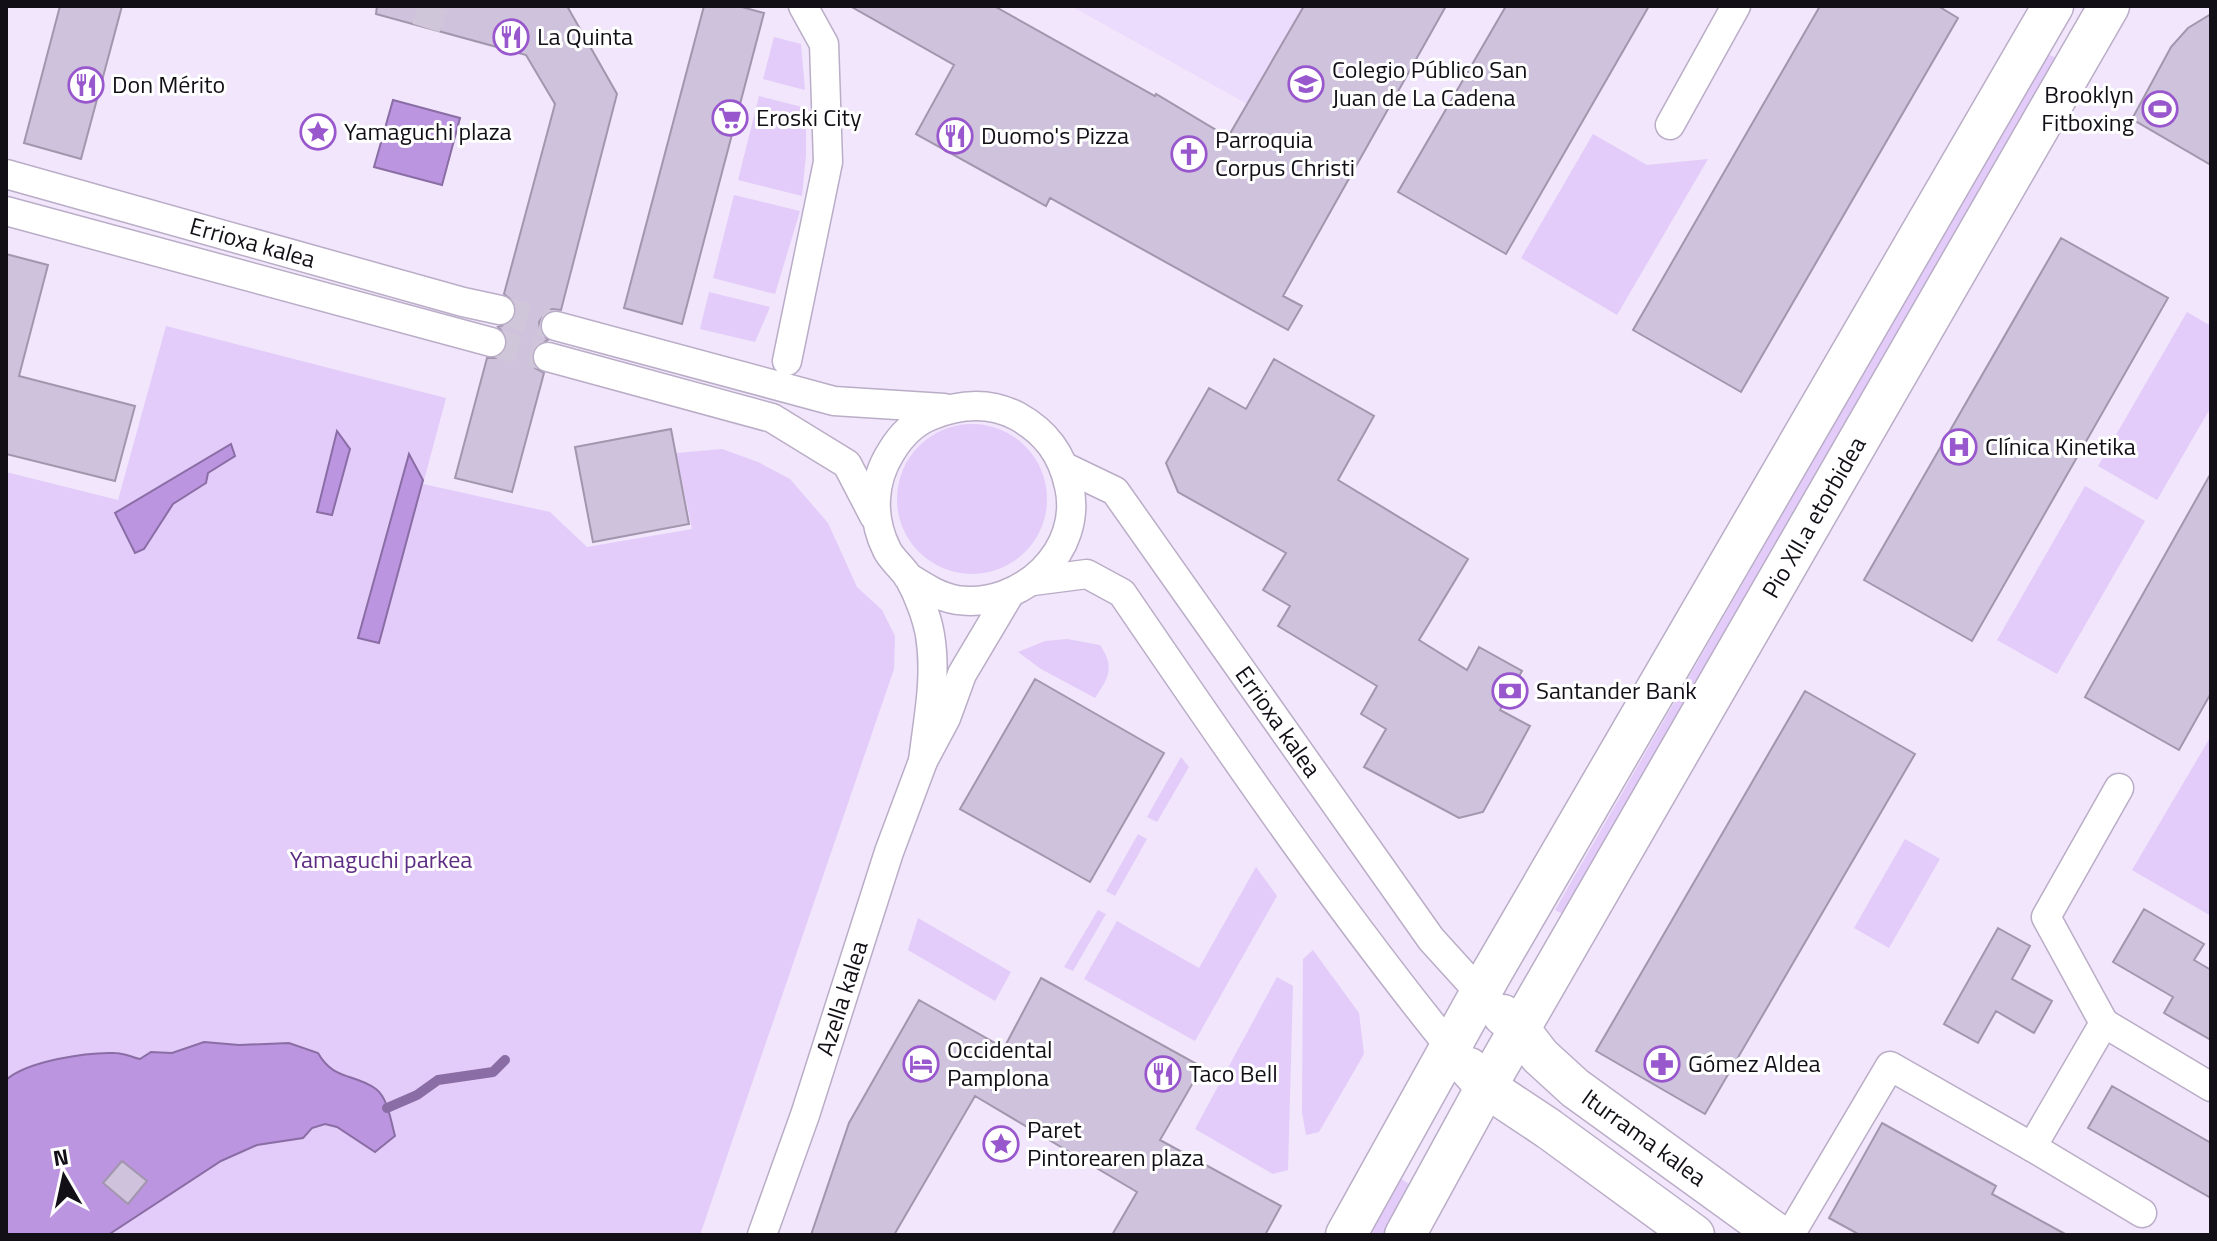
<svg xmlns="http://www.w3.org/2000/svg" width="2217" height="1241" viewBox="0 0 2217 1241" font-family="'Titillium Web',sans-serif">
	<rect width="100%" height="100%" fill="#f1e6fb"/>
	<path fill="#ebdbfc" d="M1071,6H1446L1357,165Z"/>
	<path fill="#e3ccf9" d="M774,37L801,44L805,90L763,79Z
		M2047,54L2057,58L1567,916L1555,910Z
		M759,96L806,108V155L802,196L738,180Z
		M1593,134L1647,165L1708,159L1617,315L1521,258Z
		M734,195L800,211L775,294L713,278Z
		M709,292L770,307L755,342L700,329Z
		M2187,312L2211,326V407L2157,500L2098,466Z
		M166,326L446,398L423,484L550,512L587,547L692,529L676,453L722,449L758,462L790,479L828,523L857,587L882,610L895,636L894,669L700,1235H6V472L118,500Z
		M897 499a75 75 0 1 1 150 0a75 75 0 1 1-150 0Z
		M2085,486L2145,521L2057,674L1997,640Z
		M1067,639L1100,645C1115,667 1109,677 1095,698L1041,669L1018,652L1045,641Z
		M2211,736V916L2132,870Z
		M1181,757L1189,767L1157,822L1147,817Z
		M1138,834L1147,839L1115,896L1106,891Z
		M1905,839L1940,859L1889,948L1854,928Z
		M1256,867L1277,896L1195,1041L1084,979L1117,921L1199,968Z
		M1098,910L1106,914L1073,971L1064,967Z
		M918,918L1011,972L995,1001L908,950Z
		M1313,950L1359,1013L1364,1054L1319,1132L1306,1135L1302,1112L1303,959Z
		M1277,977L1293,986L1288,1170L1273,1174L1195,1129Z
		M1401,1179L1411,1185L1383,1235H1369Z"/>
	<path fill="#bc95e0" stroke="#896da4" stroke-width="2" d="M393,100L460,118L442,185L374,167Z
		M337,431L350,449L332,515L317,512Z
		M231,444L235,456L208,473L206,483L173,504L144,549L135,553L115,513Z
		M409,454L423,480L379,643L358,638Z
		M204,1042L239,1045L289,1043L318,1053C334,1081 354,1073 376,1089C388,1098 391,1122 395,1136L375,1152L337,1127L325,1124L312,1128L303,1138L257,1145L221,1161L108,1235H6V1080C27,1061 87,1052 115,1053C123,1053 132,1057 140,1059L151,1052L172,1053Z"/>
	<g fill="none" stroke-linecap="round" stroke-linejoin="round">
		<path stroke="#896da4" stroke-width="10" d="M387,1108L417,1095L438,1080L493,1072L505,1060"/>
	</g>
	<path fill="#cfc2dc" stroke="#a296ae" stroke-width="2" d="M60,6H122L81,159L24,143Z
		M377,6H567L617,94L561,310L552,309L545,313L539,322L540,331L548,340L536,346L531,361L535,368L544,373L512,492L455,478L487,358H496L507,347V337L498,327L512,322L516,314V304L504,294L555,104L526,55L376,14Z
		M704,6H738L764,13L682,324L624,308Z
		M850,6H994L1155,96L1156,94L1228,137L1304,6H1446L1283,296L1302,306L1288,330L1050,198L1046,206L916,134L954,65Z
		M1506,6H1649L1506,254L1398,192Z
		M1820,6H1938L1958,18L1741,392L1633,330Z
		M2211,14V165L2132,119L2171,47L2188,28Z
		M2061,238L2168,298L1972,641L1864,580Z
		M6,254L48,265L19,376L135,406L115,481L6,454Z
		M1274,359L1374,416L1338,480L1468,559L1419,640L1467,670L1479,647L1522,671L1500,710L1530,726L1483,812L1459,818L1364,767L1386,729L1361,714L1377,686L1278,626L1290,606L1263,590L1286,553L1178,492L1166,463L1209,388L1246,409Z
		M671,429L689,524L593,542L575,447Z
		M2211,473V693L2179,750L2085,697Z
		M1035,679L1164,753L1090,882L960,809Z
		M1805,691L1915,754L1705,1114L1596,1051Z
		M2144,909L2204,944L2194,960L2211,970V1040L2164,1013L2173,997L2113,962Z
		M1998,928L2030,946L2012,979L2052,1001L2034,1033L1996,1011L1978,1043L1944,1024Z
		M1041,978L1202,1067L1160,1140L1281,1206L1265,1235H1112L1137,1192L975,1096L894,1235H811L849,1123L919,1000L1004,1048Z
		M2112,1086L2211,1143V1198L2088,1128Z
		M1882,1123L1996,1186L1992,1194L2067,1235H1860L1829,1218Z
		M122,1161L147,1181L128,1204L103,1183Z"/>
	<g fill="none" stroke-linecap="round" stroke-linejoin="round">
		<path stroke="#d0c6d9" stroke-width="28" stroke-dasharray="28 14" stroke-linecap="butt" d="M426,28L433,6
			M500,310L556,326
			M491,342L548,357"/>
		<defs>
			<g id="street">
				<path d="M1670,125L1736,6"/>
				<path id="s1" d="M6,174L463,302L500,310"/>
				<path d="M6,211L491,342"/>
				<path d="M556,326L834,401L944,408"/>
				<path d="M548,357L772,418L847,464L874,516"/>
				<path d="M787,361L828,162L824,44L803,6"/>
				<path id="s2" d="M1065,467L1115,491L1431,939L1480,993"/>
				<path d="M908,577C924,587 939,597 957,600C1021,609 1084,551 1069,486C1062,454 1046,432 1017,416C988,401 959,404 930,416C913,423 900,437 891,452C872,482 871,518 887,550C892,560 903,568 909,578C918,594 927,617 930,635C937,677 928,719 923,761"/>
				<path d="M1033,581L1087,574L1122,593C1227,747 1332,901 1449,1046"/>
				<path d="M2104,1023L2211,1087"/>
				<path d="M2032,1147L2142,1213"/>
				<path id="s3" d="M762,1235L805,1115L889,852L923,761L946,718L962,674L1009,595"/>
				<path d="M1790,1235L1890,1066L2032,1147L2104,1023L2046,917L2119,788"/>
			</g>
			<g id="secondary">
				<path id="s4" d="M1503,1015L1520,1030L1540,1056L1575,1088L1778,1235"/>
				<path d="M1469,1068L1486,1087L1549,1129L1694,1235"/>
				<path d="M1346,1235L1491,974L2053,6"/>
				<path id="s5" d="M1405,1235L1486,1087L2109,6"/>
			</g>
		</defs>
		<use href="#street" stroke="#baadc7" stroke-width="31"/>
		<use href="#secondary" stroke="#baadc7" stroke-width="43"/>
		<use href="#street" stroke="#fff" stroke-width="28"/>
		<use href="#secondary" stroke="#fff" stroke-width="40"/>
	</g>
	<defs>
		<symbol id="restaurant-ring" viewBox="-11 -11 22 22"><circle r="9.5" fill="#fff" stroke="#9957cd" stroke-width="1.5"/><path d="M-5-6h1v4h1v-4h1v4h1v-4h1v5L-1.5 .5V6h-2V.5L-5-1ZM5-6V6H3V1.5H1.5Q1.5-4 5-6Z" fill="#9957cd"/></symbol>
		<symbol id="school-ring" viewBox="-11 -11 22 22"><circle r="9.5" fill="#fff" stroke="#9957cd" stroke-width="1.5"/><path d="M0-5L7-2L0 1L-7-2ZM-4 1L0 2.5L4 1V4Q0 6-4 4Z" fill="#9957cd"/></symbol>
		<symbol id="stadium-ring" viewBox="-11 -11 22 22"><circle r="9.5" fill="#fff" stroke="#9957cd" stroke-width="1.5"/><path d="M0-5a6.5 5 0 1 0 0 10a6.5 5 0 1 0 0-10ZM-3.5-1.8h7v3.6h-7Z" fill="#9957cd"/></symbol>
		<symbol id="supermarket-ring" viewBox="-11 -11 22 22"><circle r="9.5" fill="#fff" stroke="#9957cd" stroke-width="1.5"/><path d="M-6-5.5h2.5l.6 2H6L4.5 2H-2.5L-4.4-4H-6ZM-1.5 3.2a1.3 1.3 0 1 0 .1 0ZM3 3.2a1.3 1.3 0 1 0 .1 0Z" fill="#9957cd"/></symbol>
		<symbol id="sight-ring" viewBox="-11 -11 22 22"><circle r="9.5" fill="#fff" stroke="#9957cd" stroke-width="1.5"/><path d="M0-6L1.8-2.2L6-1.7L2.9 1.2L3.7 5.4L0 3.3L-3.7 5.4L-2.9 1.2L-6-1.7L-1.8-2.2Z" fill="#9957cd"/></symbol>
		<symbol id="church-ring" viewBox="-11 -11 22 22"><circle r="9.5" fill="#fff" stroke="#9957cd" stroke-width="1.5"/><path d="M-1.2-6h2.4v3.5h3.3v2.4h-3.3V6h-2.4V-.1h-3.3v-2.4h3.3Z" fill="#9957cd"/></symbol>
		<symbol id="hospital-ring" viewBox="-11 -11 22 22"><circle r="9.5" fill="#fff" stroke="#9957cd" stroke-width="1.5"/><path d="M-5-5h3v3.5h4V-5h3V5h-3V1.5h-4V5h-3Z" fill="#9957cd"/></symbol>
		<symbol id="bank-ring" viewBox="-11 -11 22 22"><circle r="9.5" fill="#fff" stroke="#9957cd" stroke-width="1.5"/><path d="M-6-4H6V4H-6ZM0-2.3a2.3 2.3 0 1 0 0 4.6a2.3 2.3 0 1 0 0-4.6Z" fill="#9957cd"/></symbol>
		<symbol id="hotel-ring" viewBox="-11 -11 22 22"><circle r="9.5" fill="#fff" stroke="#9957cd" stroke-width="1.5"/><path d="M-6-4.5h1.5V1H6V5H4.5V3h-9V5H-6ZM-4 0a1.8 1.8 0 1 1 3.6 0ZM.5 0V-2.5h3Q6-2.5 6 0Z" fill="#9957cd"/></symbol>
		<symbol id="pharmacy-ring" viewBox="-11 -11 22 22"><circle r="9.5" fill="#fff" stroke="#9957cd" stroke-width="1.5"/><path d="M-2-6h4v4h4v4h-4v4h-4v-4h-4v-4h4Z" fill="#9957cd"/></symbol>
	</defs>
	<g fill-rule="evenodd">
		<use href="#restaurant-ring" x="491" y="17" width="40" height="40"/>
		<use href="#school-ring" x="1286" y="64" width="40" height="40"/>
		<use href="#restaurant-ring" x="66" y="65" width="40" height="40"/>
		<use href="#stadium-ring" x="2140" y="89" width="40" height="40"/>
		<use href="#supermarket-ring" x="710" y="98" width="40" height="40"/>
		<use href="#sight-ring" x="298" y="112" width="40" height="40"/>
		<use href="#restaurant-ring" x="935" y="116" width="40" height="40"/>
		<use href="#church-ring" x="1169" y="134" width="40" height="40"/>
		<use href="#hospital-ring" x="1939" y="427" width="40" height="40"/>
		<use href="#bank-ring" x="1490" y="671" width="40" height="40"/>
		<use href="#hotel-ring" x="901" y="1044" width="40" height="40"/>
		<use href="#pharmacy-ring" x="1642" y="1044" width="40" height="40"/>
		<use href="#restaurant-ring" x="1143" y="1054" width="40" height="40"/>
		<use href="#sight-ring" x="981" y="1124" width="40" height="40"/>
	</g>
	<g text-anchor="middle" stroke-width="6" stroke-linejoin="round" paint-order="stroke">
		<g font-size="24" fill="#130f17" stroke="#fff" text-anchor="start">
			<text x="537" y="45">La Quinta</text>
			<text x="1332" y="78">Colegio Público San<tspan x="1332" dy="28">Juan de La Cadena</tspan></text>
			<text x="112" y="93">Don Mérito</text>
			<text x="2134" y="103" text-anchor="end">Brooklyn<tspan x="2134" dy="28">Fitboxing</tspan></text>
			<text x="756" y="126">Eroski City</text>
			<text x="344" y="140">Yamaguchi plaza</text>
			<text x="981" y="144">Duomo's Pizza</text>
			<text x="1215" y="148">Parroquia<tspan x="1215" dy="28">Corpus Christi</tspan></text>
			<text x="1985" y="455">Clínica Kinetika</text>
			<text x="1536" y="699">Santander Bank</text>
			<text x="947" y="1058">Occidental<tspan x="947" dy="28">Pamplona</tspan></text>
			<text x="1688" y="1072">Gómez Aldea</text>
			<text x="1189" y="1082">Taco Bell</text>
			<text x="1027" y="1138">Paret<tspan x="1027" dy="28">Pintorearen plaza</tspan></text>
		</g>
		<g font-size="24" fill="#130f17" stroke="#fff">
			<text dy="8" stroke="none"><textPath href="#s1" startOffset="256">Errioxa kalea</textPath></text>
			<text dy="8" stroke="none"><textPath href="#s5" startOffset="826">Pio XII.a etorbidea</textPath></text>
			<text dy="8" stroke="none"><textPath href="#s2" startOffset="338">Errioxa kalea</textPath></text>
			<text dy="8" stroke="none"><textPath href="#s3" startOffset="250">Azella kalea</textPath></text>
			<text dy="8" stroke="none"><textPath href="#s4" startOffset="188">Iturrama kalea</textPath></text>
		</g>
		<g font-size="24" fill="#5e2c83" stroke="#fff">
			<text x="381" y="868">Yamaguchi parkea</text>
		</g>
	</g>
	<rect width="2217" height="1241" fill="none" stroke="#130f17" stroke-width="16"/>
	<g transform="translate(64 1177) rotate(351)" stroke="#ffffff" stroke-width="6" paint-order="stroke">
	<path d="M0-6L14 30L0 20L-14 30Z" fill="#130f17"/>
	<text y="-12" font-size="22" font-weight="bold" text-anchor="middle" fill="#130f17">N</text>
	</g>
</svg>
